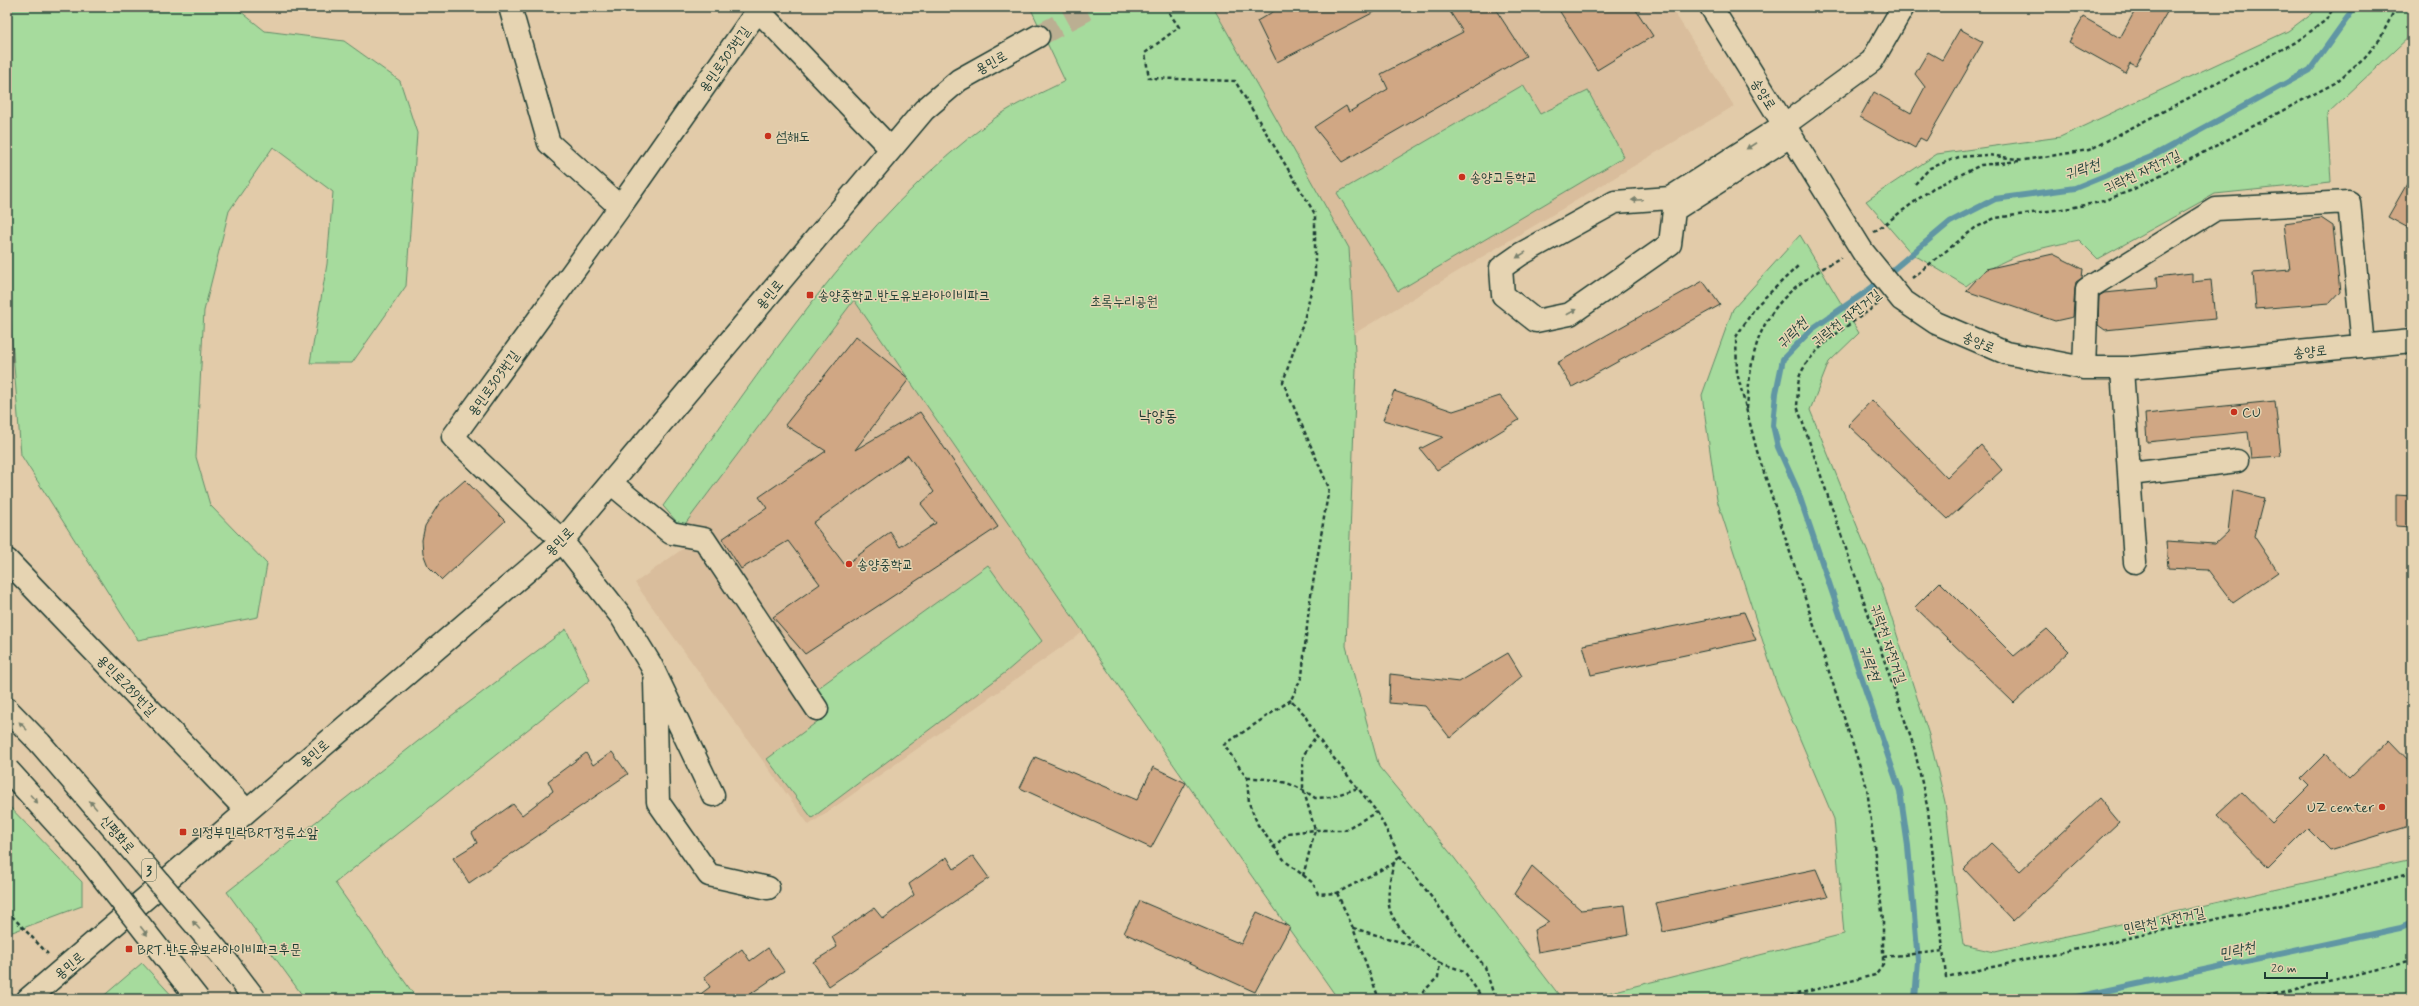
<svg xmlns="http://www.w3.org/2000/svg" width="2419" height="1006" viewBox="0 0 2419 1006" font-family="Mynerve,'Poor Story',sans-serif">
	<rect width="100%" height="100%" fill="#e2cba9"/>
	<filter id="ink" filterUnits="userSpaceOnUse"><feTurbulence type="fractalNoise" baseFrequency=".025" numOctaves="2"/><feDisplacementMap in="SourceGraphic" scale="8" xChannelSelector="R" yChannelSelector="G"/><feConvolveMatrix kernelMatrix="1 2 1 2 8 2 1 2 1" color-interpolation-filters="sRGB"/></filter>
	<g filter="url(#ink)">
		<path fill="#d9bd9c" d="M1213,7H1671L1734,106L1355,333L1349,248Z
			M835,272L1083,632L809,825L635,583L688,545L682,528L663,506Z"/>
		<path fill="#a6db9d" stroke="#628c68" d="M7,7H235L265,31L344,41L400,81L417,133L406,286L352,363H310L327,264L333,192L273,147L229,211L204,311L196,457L210,505L267,564L258,617L138,640L21,455L7,276Z
			M1030,7H1213L1349,248L1356,369L1346,646L1379,767L1452,855L1562,999H1338L1096,654L1083,632L854,300L682,528L663,506C763,370 857,218 995,118C1016,103 1042,93 1065,81Z
			M2320,7H2412V34L2327,114L2331,182L2215,194L2098,259L2079,240C2032,250 2004,255 1966,286L1911,253L1866,201L1937,154L2060,137L2288,31Z
			M1523,85L1540,114L1588,91L1624,157L1398,291L1337,193Z
			M1800,235L1859,333L1829,362L1810,410L1881,585L1929,735L1945,802L1963,945L1995,952L2412,859V999H1583L1844,934L1834,819L1777,685L1717,500L1702,395L1733,309Z
			M988,565L1042,641L1006,672L812,818L767,759L829,713L814,691Z
			M566,629L590,680L335,883L417,999H305L227,892L422,738Z
			M7,804L82,882V906L7,934Z
			M142,963L175,999H100Z"/>
		<g fill="none" stroke-linecap="round" stroke-linejoin="round">
			<path stroke="#6196a4" stroke-width="6" d="M1915,999L1918,961L1908,846L1900,791L1797,489L1778,447L1773,425L1776,393L1783,359L1812,329L1870,289L1950,222L1995,199L2075,188L2151,157L2310,70L2355,7
				M2067,999L2401,928L2412,923"/>
		</g>
		<path fill="#d0a784" stroke="#1f3d34" fill-rule="evenodd" d="M1281,7H1384L1277,62L1257,21Z
			M1447,7H1494L1526,56L1342,162L1314,127L1346,106L1349,112L1388,89L1381,74L1463,32Z
			M1557,7H1634L1653,36L1597,70Z
			M2137,7H2170L2136,66L2130,63L2125,73L2069,42L2083,17L2120,38Z
			M1960,29L1983,42L1926,141L1920,138L1915,148L1860,117L1874,92L1911,113L1925,87L1915,74L1928,52L1942,60Z
			M2412,175V230L2388,217Z
			M2321,218L2333,226L2340,292L2330,303L2256,309L2253,273L2290,270L2284,223Z
			M2053,254L2083,269L2082,278L2076,282L2075,288L2073,317L2055,321L1966,291L1986,269Z
			M2192,273V282L2211,280L2215,319L2105,330L2098,325L2099,296L2104,293L2157,288L2156,277Z
			M1703,281L1720,305L1572,387L1557,363Z
			M856,336L909,379L855,450L920,412L998,527L805,654L773,617L820,584L788,541L741,569L722,539L767,508L759,497L826,451L785,425ZM908,455L934,492L921,504L936,523L900,547L890,532L845,565L813,523Z
			M1394,391L1453,411L1500,396L1519,420L1437,470L1420,449L1443,437L1383,420Z
			M1872,400L1947,478L1981,445L2002,470L1948,519L1848,425Z
			M2275,401L2281,456L2251,458L2248,432L2147,442L2145,414Z
			M465,480L505,521L442,580L428,566L423,553L422,540L425,526L440,502Z
			M2233,490L2264,498L2254,536L2278,572L2233,603L2208,570L2168,568L2166,541L2215,544L2228,532Z
			M2396,495L2412,496V527L2396,526Z
			M1940,582L2014,656L2047,629L2069,651L2014,703L1915,607Z
			M1744,612L1756,640L1591,675L1583,645Z
			M1508,653L1522,676L1450,738L1425,706L1389,703L1390,674L1459,682Z
			M2389,740L2412,764V825L2330,850L2308,828L2268,868L2217,815L2242,792L2272,823L2309,786L2301,778L2325,754L2349,779Z
			M612,752L628,774L469,883L453,858L477,843L472,833L513,804L522,815L553,791L548,781L586,753L593,765Z
			M1035,757L1137,800L1153,767L1186,783L1151,848L1020,788Z
			M2099,798L2119,822L2013,921L1964,869L1991,843L2020,871Z
			M973,856L989,878L829,986L813,962L837,947L832,937L874,908L883,919L914,895L909,884L947,857L954,869Z
			M1532,866L1581,910L1625,905L1629,935L1538,952L1534,930L1549,922L1514,894Z
			M1816,869L1828,897L1663,932L1656,903Z
			M1140,901L1241,944L1257,912L1290,927L1255,992L1124,933Z
			M768,948L784,971L743,999H694L710,987L704,977L742,949L750,961Z"/>
		<g fill="none" stroke-linecap="round" stroke-linejoin="round">
			<path stroke="#bbaf92" stroke-width="22" stroke-dasharray="22 11" stroke-linecap="butt" d="M1038,36L1092,7"/>
			<defs>
				<path id="minor" d="M510,7L549,143L620,207L453,437L562,541L621,616L651,665L713,795
					M1711,7L1863,252L1902,300L1936,323L2006,353L2084,368H2131L2412,341
					M1790,136L1674,210L1670,244L1570,314L1536,321L1503,295L1501,268L1521,254L1615,202L1670,198L1784,125L1872,61L1903,7
					M620,207L758,10L891,149
					M2084,368L2087,289L2216,209L2349,202L2363,346
					M2122,369L2135,562
					M2130,474L2237,461
					M611,483L671,533L704,539L817,709
					M7,560L247,811
					M655,681L658,802L709,875L768,888
					M28,999L562,541L924,110L959,80L1038,36"/>
				<path id="highway" d="M7,709L40,743"/>
			</defs>
			<use href="#minor" stroke="#1f3d34" stroke-width="25"/>
			<use href="#highway" stroke="#1f3d34" stroke-width="25"/>
			<path stroke="#1f3d34" stroke-width="2.5" stroke-dasharray="4 3" stroke-linecap="butt" d="M1165,7L1179,27L1145,53L1149,78L1235,81L1315,214V275L1304,320L1283,382L1329,488L1309,607L1302,676L1291,700L1304,714L1316,736L1377,812L1400,856L1485,967L1495,999
				M1915,184L1930,168L1959,157L1988,155L2024,160L2089,150L2296,42L2326,20L2334,7
				M1874,232L1933,188L1981,165L2019,161
				M1912,278L1975,228L1995,218L2070,208L2100,202L2130,191L2335,83L2365,57L2380,39L2396,7
				M1878,304C1852,324 1814,344 1800,375C1797,384 1798,397 1797,406L1914,747L1928,810L1946,977L2329,895L2412,873
				M1747,409C1750,364 1754,327 1788,294C1803,279 1824,268 1841,257
				M1291,700L1224,745L1247,778L1249,803L1258,825L1285,861L1313,883L1318,894L1337,893L1394,863L1400,856
				M1247,778C1273,778 1294,782 1315,798L1331,797L1358,788
				M1273,848L1288,833L1315,830H1344L1377,812
				M1394,863C1390,876 1385,903 1392,915C1403,936 1421,952 1440,963L1438,977L1416,999
				M1303,876L1315,830L1303,788V756L1316,736
				M1337,893L1353,928L1379,999
				M7,911L48,954
				M1353,928L1414,946
				M1883,957L1944,951
				M1440,963L1464,971L1483,999
				M1776,999L1875,975L1883,964V920L1867,788L1757,451L1737,373L1736,337L1756,306L1799,265
				M2253,999L2412,961"/>
			<use href="#minor" stroke="#e6d4b2" stroke-width="22"/>
			<use href="#highway" stroke="#e6d4b2" stroke-width="22"/>
			<defs>
				<path id="highway-bridge" d="M40,743L224,958L255,999
					M8,770L85,855L198,999"/>
			</defs>
			<use href="#highway-bridge" stroke="#1f3d34" stroke-width="25" stroke-linecap="butt"/>
			<use href="#highway-bridge" stroke="#e6d4b2" stroke-width="22"/>
		</g>
		<defs><path id="oneway-solid" d="M-6-.8H1V-3.2L6.5 0L1 3.2V.8H-6Z"/></defs>
		<g fill="#79816d">
			<use href="#oneway-solid" transform="translate(1751 146) rotate(147)"/>
			<use href="#oneway-solid" transform="translate(1637 200) rotate(177)"/>
			<use href="#oneway-solid" transform="translate(1521 255) rotate(148)"/>
			<use href="#oneway-solid" transform="translate(1572 312) rotate(-28)"/>
			<use href="#oneway-solid" transform="translate(23 726) rotate(-134)"/>
			<use href="#oneway-solid" transform="translate(34 799) rotate(48)"/>
			<use href="#oneway-solid" transform="translate(93 805) rotate(-131)"/>
			<use href="#oneway-solid" transform="translate(196 925) rotate(-131)"/>
			<use href="#oneway-solid" transform="translate(144 931) rotate(52)"/>
		</g>
	</g>
	<g fill="#c8321e" stroke="#e6d4b2" stroke-width="1.5">
		<circle cx="768" cy="136" r="4"/>
		<circle cx="1462" cy="177" r="4"/>
		<rect x="806" y="291" width="8" height="8" rx="2"/>
		<circle cx="2234" cy="412" r="4"/>
		<circle cx="849" cy="564" r="4"/>
		<circle cx="2382" cy="807" r="4"/>
		<rect x="179" y="828" width="8" height="8" rx="2"/>
		<rect x="125" y="945" width="8" height="8" rx="2"/>
	</g>
	<g text-anchor="middle" stroke-width="3" stroke-linejoin="round" paint-order="stroke">
		<rect fill="#e6d4b2" stroke="#5b6a5a" stroke-width="1" x="142" y="859" width="14" height="22" rx="3"/>
		<g font-size="13" font-weight="bold" fill="#1f3d34">
			<text x="149" y="875">3</text>
		</g>
		<g font-size="14" fill="#1f3d34" stroke="#e6d4b2">
			<text transform="translate(724 59) rotate(-55)" y="5">용민로303번길</text>
			<text transform="translate(991 62) rotate(-29)" y="5">용민로</text>
			<text transform="translate(1764 94) rotate(58)" y="5">송양로</text>
			<text transform="translate(2142 171) rotate(-25)" y="5">귀락천 자전거길</text>
			<text transform="translate(769 294) rotate(-50)" y="5">용민로</text>
			<text transform="translate(1846 317) rotate(-38)" y="5">귀락천 자전거길</text>
			<text transform="translate(1979 342) rotate(23)" y="5">송양로</text>
			<text transform="translate(2310 351) rotate(-5)" y="5">송양로</text>
			<text transform="translate(493 383) rotate(-54)" y="5">용민로303번길</text>
			<text transform="translate(559 541) rotate(-45)" y="5">용민로</text>
			<text transform="translate(1889 644) rotate(71)" y="5">귀락천 자전거길</text>
			<text transform="translate(127 685) rotate(46)" y="5">용민로289번길</text>
			<text transform="translate(314 753) rotate(-41)" y="5">용민로</text>
			<text transform="translate(118 834) rotate(49)" y="5">신평화로</text>
			<text transform="translate(2164 920) rotate(-12)" y="5">민락천 자전거길</text>
			<text transform="translate(69 965) rotate(-40)" y="5">용민로</text>
		</g>
		<g font-size="14" fill="#1f3d34" stroke="#e6d4b2" text-anchor="start">
			<text x="776" y="141">섬해도</text>
			<text x="1470" y="182">송양고등학교</text>
			<text x="818" y="300">송양중학교.반도유보라아이비파크</text>
			<text x="2242" y="417">CU</text>
			<text x="857" y="569">송양중학교</text>
			<text x="2374" y="812" text-anchor="end">UZ center</text>
			<text x="191" y="837">의정부민락BRT정류소앞</text>
			<text x="137" y="954">BRT.반도유보라아이비파크후문</text>
		</g>
		<g font-size="14" fill="#264539" stroke="#e6d4b2">
			<text x="1124" y="306">초록누리공원</text>
		</g>
		<g font-size="15" font-style="italic" fill="#24443d" stroke="#e6d4b2">
			<text transform="translate(2082 169) rotate(-18)" y="5">귀락천</text>
			<text transform="translate(1792 333) rotate(-45)" y="5">귀락천</text>
			<text transform="translate(1870 663) rotate(71)" y="5">귀락천</text>
			<text transform="translate(2237 950) rotate(-12)" y="5">민락천</text>
		</g>
		<g font-size="16" fill="#1f3d34" stroke="#e6d4b2">
			<text x="1158" y="421">낙양동</text>
		</g>
	</g>
	<rect width="2419" height="1006" fill="none" stroke="#e6d4b2" stroke-width="24"/>
	<rect x="12" y="12" width="2395" height="982" fill="none" stroke="#1f3d34" stroke-width="1.5" filter="url(#ink)"/>
	<path d="M2265 972v6h62v-6" fill="none" stroke="#1f3d34" stroke-width="2"/>
	<text x="2271" y="972" font-size="12" fill="#1f3d34" stroke="#e6d4b2" stroke-width="3" paint-order="stroke">20 m</text>
</svg>
